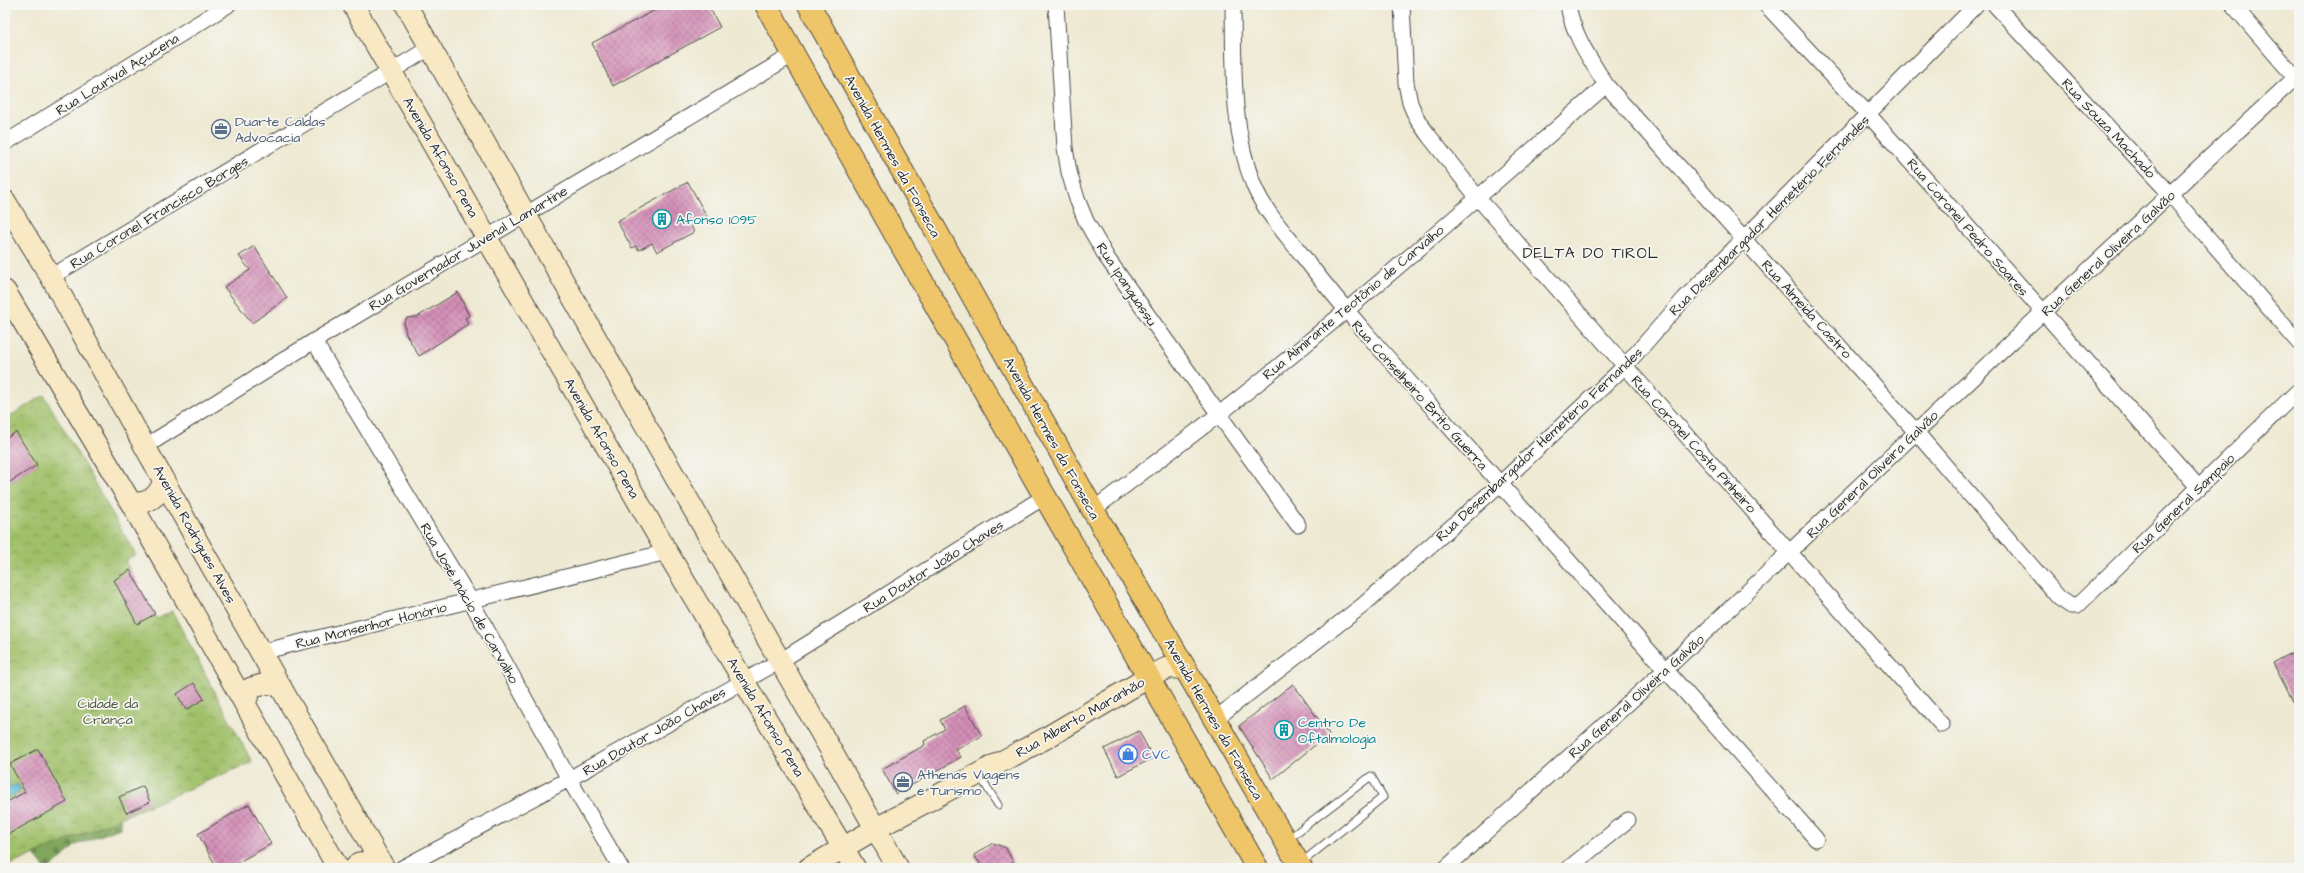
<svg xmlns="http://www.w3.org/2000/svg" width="2304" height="873" viewBox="0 0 2304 873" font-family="'Architects Daughter',sans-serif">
	<defs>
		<pattern id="forest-firs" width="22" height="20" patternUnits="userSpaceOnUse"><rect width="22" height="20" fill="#7fa65c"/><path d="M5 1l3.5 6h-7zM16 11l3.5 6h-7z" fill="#68874c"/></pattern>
		<pattern id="park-crowns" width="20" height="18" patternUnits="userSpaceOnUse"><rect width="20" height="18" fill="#9fbf67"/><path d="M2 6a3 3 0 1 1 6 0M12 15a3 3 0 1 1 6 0" fill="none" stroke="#829b55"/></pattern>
		<pattern id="water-ripples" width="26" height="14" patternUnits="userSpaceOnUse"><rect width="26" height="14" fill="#4eb2cd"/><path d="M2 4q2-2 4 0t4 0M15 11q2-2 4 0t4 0" fill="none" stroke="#4191a7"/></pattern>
		<pattern id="building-cross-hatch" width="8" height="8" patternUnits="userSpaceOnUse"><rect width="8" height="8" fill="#d490b8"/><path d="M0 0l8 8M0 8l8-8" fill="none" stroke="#ac7696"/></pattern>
	</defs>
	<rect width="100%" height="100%" fill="#f6f6f2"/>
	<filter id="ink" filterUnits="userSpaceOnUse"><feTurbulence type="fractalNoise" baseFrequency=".025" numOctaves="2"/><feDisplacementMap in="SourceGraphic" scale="8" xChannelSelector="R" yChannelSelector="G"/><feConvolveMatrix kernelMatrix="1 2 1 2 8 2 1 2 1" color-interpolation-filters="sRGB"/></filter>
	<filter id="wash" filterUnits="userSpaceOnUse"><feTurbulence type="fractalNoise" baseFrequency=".012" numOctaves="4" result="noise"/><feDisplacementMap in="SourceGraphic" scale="16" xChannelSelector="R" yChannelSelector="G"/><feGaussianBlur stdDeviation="0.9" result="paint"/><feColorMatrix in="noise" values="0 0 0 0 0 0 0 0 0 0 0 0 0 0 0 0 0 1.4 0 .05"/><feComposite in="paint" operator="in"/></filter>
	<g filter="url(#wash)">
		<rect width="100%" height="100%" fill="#eee9d2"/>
		<path fill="url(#forest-firs)" stroke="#556844" d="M121,811L120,828L76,845L53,866L45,868L32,853Z"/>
		<path fill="url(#park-crowns)" stroke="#657549" d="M44,395L136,555L125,561L157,619L172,611L252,762L5,867V419Z"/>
		<path fill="url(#water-ripples)" stroke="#3c6e7c" d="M5,764L10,787L18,784L21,791L5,799Z"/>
		<g id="blocks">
			<path fill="url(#building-cross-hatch)" d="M665,5H708L720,27L613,86L592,43Z
				M688,182L707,217L691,226L694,232L657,252L652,243L639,250L636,246L632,248L617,221Z
				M254,246L287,298L252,323L224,287L250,270L239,256Z
				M458,292L469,316L465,318L468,324L419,356L406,334L404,323L407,318L417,317Z
				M16,432L37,465L5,485V439Z
				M130,570L155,614L137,624L114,580Z
				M2299,649V713L2273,663Z
				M194,683L204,699L186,710L177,694Z
				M1293,684L1329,734L1273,779L1239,726Z
				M965,706L982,736L956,750L961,757L896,794L882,769L925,745L924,741L945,729L940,720Z
				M1139,731L1153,758L1118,776L1104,749Z
				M38,749L67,802L5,836V803L25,792L10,764Z
				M143,786L150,802L126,813L119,797Z
				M249,804L271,844L228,868H217L198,834Z
				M993,843L1006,848L1016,868H983L974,855Z"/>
		</g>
	</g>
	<g filter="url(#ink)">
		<use href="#blocks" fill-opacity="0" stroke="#484844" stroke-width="1"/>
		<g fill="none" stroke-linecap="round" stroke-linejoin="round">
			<defs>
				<path id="lane" d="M980,776L998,805
					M1288,839L1371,776L1383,797L1301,863"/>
				<path id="street" d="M1056,5L1065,148L1069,172L1077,199L1086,221L1107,258L1298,525
					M1233,5C1234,66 1231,129 1254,186C1265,212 1285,233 1302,255C1345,311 1392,363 1439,415C1565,556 1690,698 1816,839
					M1402,5L1406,83L1410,103L1417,119L1429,136L1478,198L1625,366L1942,725
					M1568,5C1573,35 1590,59 1606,85L1916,432L2059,598L2071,606H2077L2299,390
					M1766,5L1868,114L2199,488
					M1995,5L2171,195L2299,343
					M2233,5L2299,82
					M5,143L228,5
					M51,277L431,47
					M314,341L471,601L569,779L621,868
					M146,446L314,341L794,54
					M1093,510C1134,478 1177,447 1218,415C1351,310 1479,197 1606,85
					M261,652L667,552
					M1214,720L1362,606L1500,484L1625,366L1685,298L1976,5
					M402,868L569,779L780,661L1044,497
					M1446,868L1665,670L2043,312L2295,78
					M1569,868L1628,820"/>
				<path id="secondary" d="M353,5L667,552L855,868
					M406,5L898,868
					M5,201L51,277L200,546L384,868
					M5,291L131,503L338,868
					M131,503C149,504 158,497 164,481
					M245,703L251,688L269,683L281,687
					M355,868L359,863L369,862L382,865
					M809,868L875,829L1046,738L1149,677L1167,668H1184"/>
				<path id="primary" d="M766,5C927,294 1094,580 1257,868
					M809,5L1093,510L1301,868"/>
			</defs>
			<use href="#lane" stroke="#484844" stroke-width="9"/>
			<use href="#street" stroke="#484844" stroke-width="17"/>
			<use href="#secondary" stroke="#484844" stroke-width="23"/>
			<use href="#primary" stroke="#484844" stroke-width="24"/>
			<use href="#lane" stroke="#fff" stroke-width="7"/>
			<use href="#street" stroke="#fff" stroke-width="15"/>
			<use href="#secondary" stroke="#f8e8c3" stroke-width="21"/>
			<use href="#primary" stroke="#eec569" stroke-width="22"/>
		</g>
	</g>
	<defs>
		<symbol id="office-ring" viewBox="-11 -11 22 22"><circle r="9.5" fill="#f6f6f2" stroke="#5c6f8a" stroke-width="1.5"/><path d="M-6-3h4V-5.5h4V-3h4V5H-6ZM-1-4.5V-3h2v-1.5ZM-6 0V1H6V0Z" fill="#5c6f8a"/></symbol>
		<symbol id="building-ring" viewBox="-11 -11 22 22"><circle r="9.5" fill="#f6f6f2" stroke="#0f9aa8" stroke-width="1.5"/><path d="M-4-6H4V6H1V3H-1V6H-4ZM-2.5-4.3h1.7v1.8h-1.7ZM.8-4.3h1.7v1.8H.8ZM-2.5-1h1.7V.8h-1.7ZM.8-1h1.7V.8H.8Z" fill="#0f9aa8"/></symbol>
		<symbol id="shop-ring" viewBox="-11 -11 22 22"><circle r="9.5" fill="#f6f6f2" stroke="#3f7fe0" stroke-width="1.5"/><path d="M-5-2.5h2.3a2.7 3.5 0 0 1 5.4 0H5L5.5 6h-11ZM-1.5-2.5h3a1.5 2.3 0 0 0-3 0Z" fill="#3f7fe0"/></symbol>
	</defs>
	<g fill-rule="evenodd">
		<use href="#office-ring" x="210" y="118" width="22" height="22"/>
		<use href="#building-ring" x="651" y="208" width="22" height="22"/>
		<use href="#building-ring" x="1273" y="719" width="22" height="22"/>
		<use href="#shop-ring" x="1117" y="743" width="22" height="22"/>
		<use href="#office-ring" x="892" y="771" width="22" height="22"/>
	</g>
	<g text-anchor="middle" stroke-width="3.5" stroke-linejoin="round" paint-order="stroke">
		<g font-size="14" fill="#2b2b2b" stroke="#f6f6f2">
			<text transform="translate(117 74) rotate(-32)" y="5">Rua Lourival Açucena</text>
			<text transform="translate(2109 128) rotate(47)" y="5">Rua Souza Machado</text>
			<text transform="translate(893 156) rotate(61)" y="5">Avenida Hermes da Fonseca</text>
			<text transform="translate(441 157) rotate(60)" y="5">Avenida Afonso Pena</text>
			<text transform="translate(159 212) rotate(-31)" y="5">Rua Coronel Francisco Borges</text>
			<text transform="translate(1769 215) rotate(-45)" y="5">Rua Desembargador Hemetério Fernandes</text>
			<text transform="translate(1968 227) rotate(49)" y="5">Rua Coronel Pedro Soares</text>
			<text transform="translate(468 248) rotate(-31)" y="5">Rua Governador Juvenal Lamartine</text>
			<text transform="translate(2108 253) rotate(-43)" y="5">Rua General Oliveira Galvão</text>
			<text transform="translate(1127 284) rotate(56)" y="5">Rua Ipanguassu</text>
			<text transform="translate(1353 302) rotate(-40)" y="5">Rua Almirante Teotônio de Carvalho</text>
			<text transform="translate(1807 309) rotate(48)" y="5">Rua Almeida Castro</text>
			<text transform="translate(1420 395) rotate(48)" y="5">Rua Conselheiro Brito Guerra</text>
			<text transform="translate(602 438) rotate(60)" y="5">Avenida Afonso Pena</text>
			<text transform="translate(1052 438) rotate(61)" y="5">Avenida Hermes da Fonseca</text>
			<text transform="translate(1539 444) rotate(-43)" y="5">Rua Desembargador Hemetério Fernandes</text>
			<text transform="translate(1694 444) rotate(48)" y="5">Rua Coronel Costa Pinheiro</text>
			<text transform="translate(1872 474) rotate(-44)" y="5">Rua General Oliveira Galvão</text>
			<text transform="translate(2183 503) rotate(-44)" y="5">Rua General Sampaio</text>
			<text transform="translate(195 534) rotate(61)" y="5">Avenida Rodrigues Alves</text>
			<text transform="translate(933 566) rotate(-32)" y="5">Rua Doutor João Chaves</text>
			<text transform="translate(470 603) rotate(60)" y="5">Rua José Inácio de Carvalho</text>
			<text transform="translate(371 625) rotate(-14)" y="5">Rua Monsenhor Honório</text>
			<text transform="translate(1636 696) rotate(-42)" y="5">Rua General Oliveira Galvão</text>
			<text transform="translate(766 717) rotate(59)" y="5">Avenida Afonso Pena</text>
			<text transform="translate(1080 717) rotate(-30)" y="5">Rua Alberto Maranhão</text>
			<text transform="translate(1214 719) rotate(60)" y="5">Avenida Hermes da Fonseca</text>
			<text transform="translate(654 731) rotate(-30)" y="5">Rua Doutor João Chaves</text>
		</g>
		<g font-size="14" fill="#4e5e75" stroke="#f6f6f2" text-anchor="start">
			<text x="235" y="126">Duarte Caldas<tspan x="235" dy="16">Advocacia</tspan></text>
			<text x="917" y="779">Athenas Viagens<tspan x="917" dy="16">e Turismo</tspan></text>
		</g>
		<g font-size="14" fill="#0d838f" stroke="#f6f6f2" text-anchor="start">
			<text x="676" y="224">Afonso 1095</text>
			<text x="1298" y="727">Centro De<tspan x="1298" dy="16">Oftalmologia</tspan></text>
		</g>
		<g font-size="14" fill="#4e573d" stroke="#f6f6f2">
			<text x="108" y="708">Cidade da<tspan x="108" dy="16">Criança</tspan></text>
		</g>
		<g font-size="14" fill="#366cbe" stroke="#f6f6f2" text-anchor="start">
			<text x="1142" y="759">CVC</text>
		</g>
		<g font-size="15" letter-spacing="1" fill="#2b2b2b" stroke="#f6f6f2">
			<text x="1591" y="258">DELTA DO TIROL</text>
		</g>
	</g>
	<rect width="2304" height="873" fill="none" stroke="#f6f6f2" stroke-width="20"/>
</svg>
